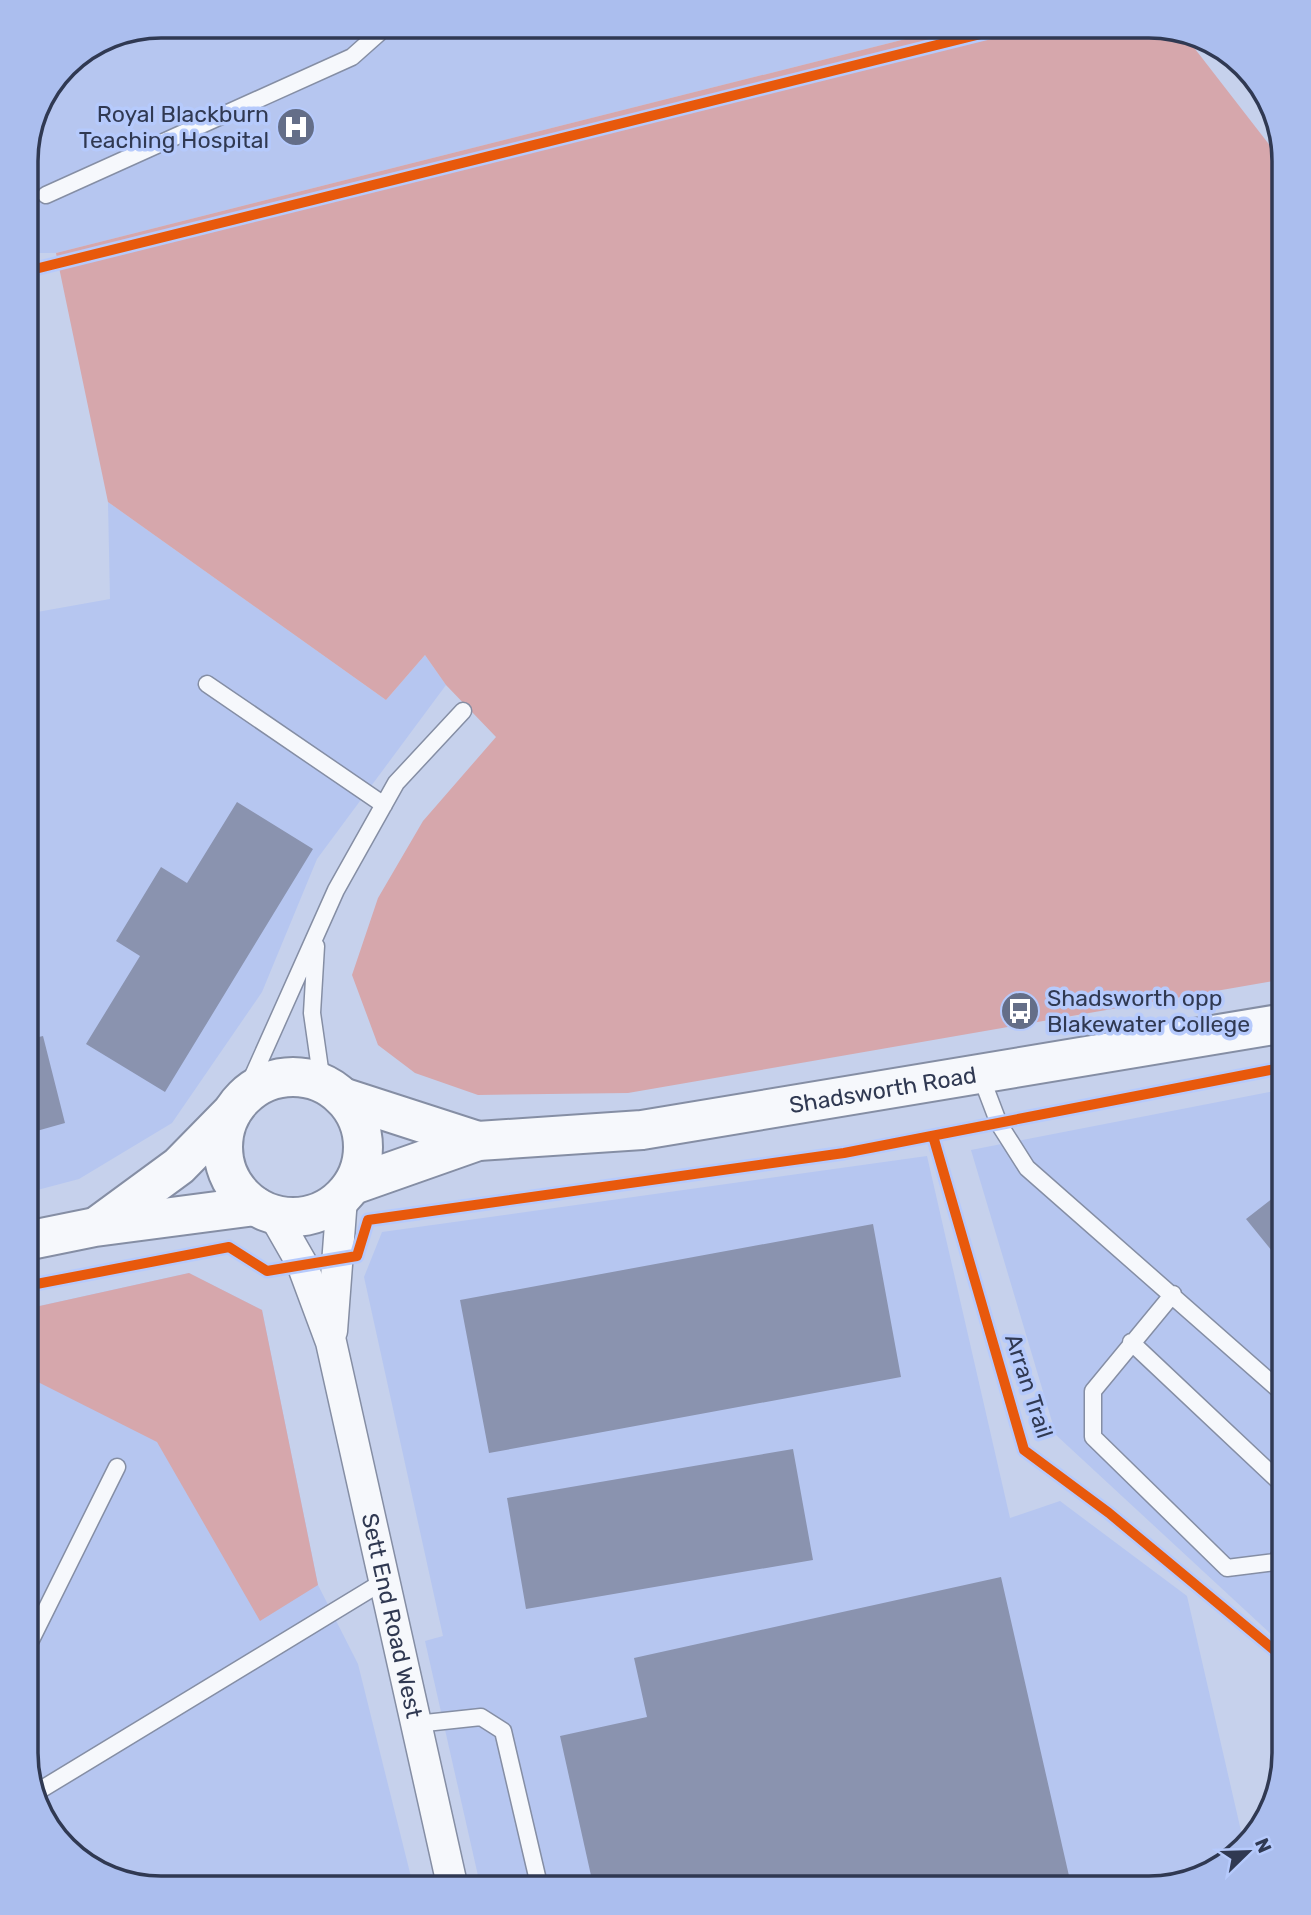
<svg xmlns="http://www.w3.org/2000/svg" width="1311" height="1915" viewBox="0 0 1311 1915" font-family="Rubik,sans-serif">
	<rect width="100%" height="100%" fill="#c6d1ec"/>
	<path fill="#b6c6f0" d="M162,26H957L56,253H27V153L40,102L72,60Z
		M108,502L386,700L425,655L446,685L317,859L262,992L172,1123L79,1179L26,1193V614L110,599Z
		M1285,1089V1647L1056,1435L971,1150Z
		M927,1156L1010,1518L1060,1501L1187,1596L1244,1844L1217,1871L1150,1889H481L425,1641L443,1636L364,1277L382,1232Z
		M189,1273L262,1310L318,1585L358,1664L414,1889L153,1888L94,1870L44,1821L26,1753V1309Z"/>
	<path fill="#d6a7ac" d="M957,26L1158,27L1185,36L1285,165V979L628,1093L478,1095L415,1073L378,1045L352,975L378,898L423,821L496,737L446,685L425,655L386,700L108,502L56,253Z
		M189,1273L262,1310L318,1585L260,1621L157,1442L26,1376V1309Z"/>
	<path fill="#8a93af" d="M237,802L313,849L165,1092L86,1044L140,956L116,941L161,867L187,883Z
		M43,1036L65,1123L26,1134V1040Z
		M1282,1191L1285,1195V1267L1246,1219Z
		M873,1224L901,1377L489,1453L460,1300Z
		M793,1449L813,1560L526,1609L507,1498Z
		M1001,1577L1072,1889H594L560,1736L647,1717L634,1658Z"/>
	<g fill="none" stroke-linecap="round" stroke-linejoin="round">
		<defs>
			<path id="lane" d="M46,195L352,57L379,33L380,26
				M207,684L384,805
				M316,946L312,1013L322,1083
				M980,1074L999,1124L1027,1168L1285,1395
				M243,1098L336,890L396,783L463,711
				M1173,1294L1093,1391V1437L1227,1568L1275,1562L1285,1549
				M1131,1342L1285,1487
				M26,1650L117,1467
				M416,1724L481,1717L503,1731L540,1889
				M37,1792L384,1581"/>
			<g id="street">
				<path id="s1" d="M274,1215L302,1264L331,1342L453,1889"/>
				<path d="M332,1331L342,1198"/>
			</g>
			<g id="secondary">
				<circle cx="293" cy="1147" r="70"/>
				<path d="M342,1097L478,1141"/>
				<path id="s2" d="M353,1185L478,1141L642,1130L1285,1023"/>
				<path d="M100,1224L179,1166L232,1112"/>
				<path d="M26,1241L95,1227L255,1206"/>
			</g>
		</defs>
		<use href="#lane" stroke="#858ea4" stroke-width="19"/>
		<use href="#street" stroke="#858ea4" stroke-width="33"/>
		<use href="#secondary" stroke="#858ea4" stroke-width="42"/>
		<use href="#lane" stroke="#f6f8fc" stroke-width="16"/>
		<use href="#street" stroke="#f6f8fc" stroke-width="30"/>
		<use href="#secondary" stroke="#f6f8fc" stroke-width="38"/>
		<defs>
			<path id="cycleway" d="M27,271L1013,26
				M933,1136L1024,1450L1109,1513L1285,1659
				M26,1286L229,1247L267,1271L357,1256L368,1220L844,1153L1285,1067"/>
		</defs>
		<use href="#cycleway" stroke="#b6cafc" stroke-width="15"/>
		<use href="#cycleway" stroke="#e8590c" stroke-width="10"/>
	</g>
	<defs>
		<symbol id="hospital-disc" viewBox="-11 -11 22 22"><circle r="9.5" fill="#646e88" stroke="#b6cafc"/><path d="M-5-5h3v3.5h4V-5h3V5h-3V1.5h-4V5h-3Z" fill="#fff"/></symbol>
		<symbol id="bus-disc" viewBox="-11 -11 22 22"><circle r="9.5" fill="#646e88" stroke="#b6cafc"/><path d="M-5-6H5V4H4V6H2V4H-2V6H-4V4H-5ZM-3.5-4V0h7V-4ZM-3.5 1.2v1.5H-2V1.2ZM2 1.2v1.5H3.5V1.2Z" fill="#fff"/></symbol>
	</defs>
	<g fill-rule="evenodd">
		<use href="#hospital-disc" x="274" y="105" width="44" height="44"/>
		<use href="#bus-disc" x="998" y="989" width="44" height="44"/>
	</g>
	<g text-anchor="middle" stroke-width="7" stroke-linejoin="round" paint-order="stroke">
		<g font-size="23" fill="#303952" stroke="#b6cafc" text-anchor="end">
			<text x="269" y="122">Royal Blackburn<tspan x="269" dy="26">Teaching Hospital</tspan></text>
			<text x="1047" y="1006" text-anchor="start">Shadsworth opp<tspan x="1047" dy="26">Blakewater College</tspan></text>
		</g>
		<g font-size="23" fill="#303952" stroke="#b6cafc">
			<text dy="8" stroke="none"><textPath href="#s2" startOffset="541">Shadsworth Road</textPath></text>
			<text transform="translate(1029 1386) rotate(72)" y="8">Arran Trail</text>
			<text dy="8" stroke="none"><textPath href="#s1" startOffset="420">Sett End Road West</textPath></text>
		</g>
	</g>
	<path d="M0 0H1311V1915H0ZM161 38H1149A123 123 0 0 1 1272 161V1753A123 123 0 0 1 1149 1876H161A123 123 0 0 1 38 1753V161A123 123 0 0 1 161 38Z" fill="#abbeee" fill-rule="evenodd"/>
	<path fill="none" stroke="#303952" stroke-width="3.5" d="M161 38H1149A123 123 0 0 1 1272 161V1753A123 123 0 0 1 1149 1876H161A123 123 0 0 1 38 1753V161A123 123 0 0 1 161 38Z"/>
	<g transform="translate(1248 1852) rotate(67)" stroke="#b6cafc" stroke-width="5" paint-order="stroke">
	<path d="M0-5L12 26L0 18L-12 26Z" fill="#303952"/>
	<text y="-10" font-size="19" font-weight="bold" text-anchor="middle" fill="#303952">N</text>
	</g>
</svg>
